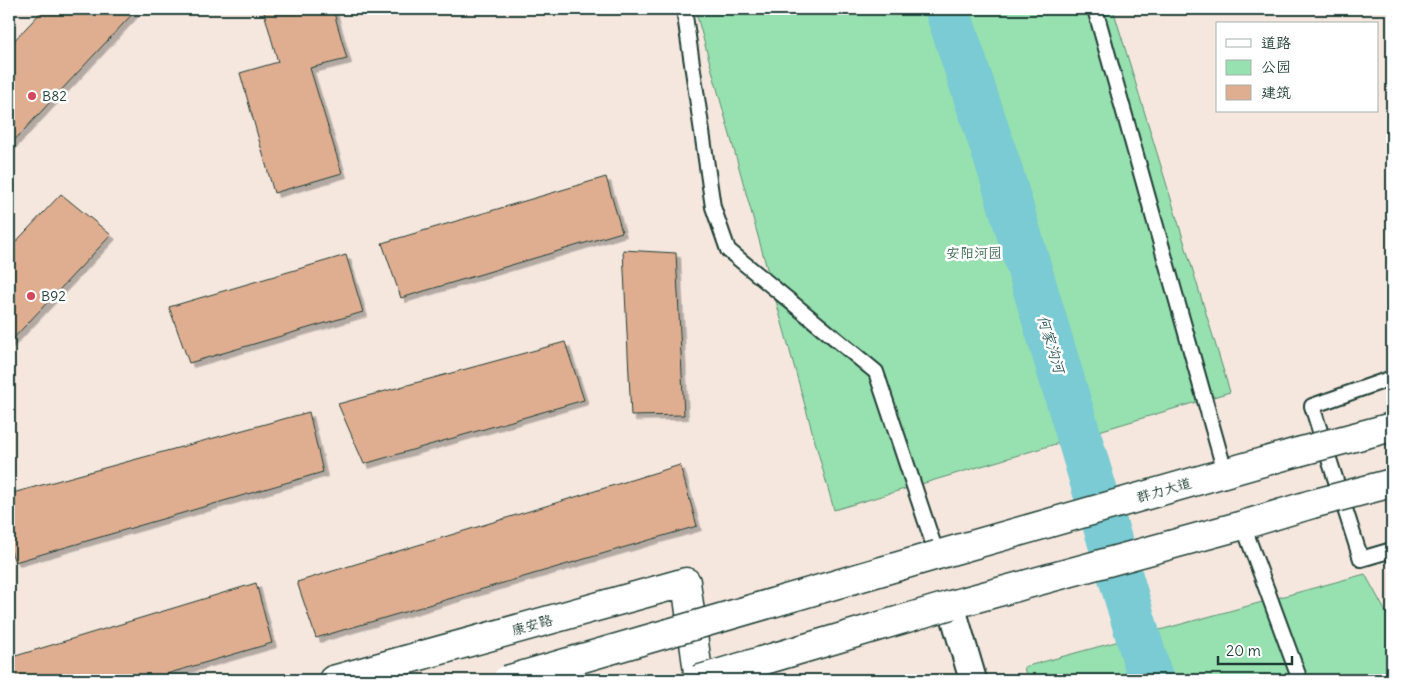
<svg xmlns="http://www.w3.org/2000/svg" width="1401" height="689" viewBox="0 0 1401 689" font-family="Delius,'LXGW WenKai TC',sans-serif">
	<defs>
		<filter id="shadow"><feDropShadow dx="4.5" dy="4.5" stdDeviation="0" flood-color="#0004"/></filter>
	</defs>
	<rect width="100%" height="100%" fill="#f5e7de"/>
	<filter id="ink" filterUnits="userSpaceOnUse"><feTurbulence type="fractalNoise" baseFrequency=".02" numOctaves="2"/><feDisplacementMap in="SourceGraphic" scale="10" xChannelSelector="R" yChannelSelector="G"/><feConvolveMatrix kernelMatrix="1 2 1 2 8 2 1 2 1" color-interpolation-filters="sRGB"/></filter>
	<g filter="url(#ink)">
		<path fill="#97e0af" stroke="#5b8e72" d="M695,9H1113L1230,392L834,510Z
			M1365,574L1388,616L1392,615V680H1027L1024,667Z"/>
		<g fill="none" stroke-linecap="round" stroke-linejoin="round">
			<path stroke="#7acbd3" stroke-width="45" d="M947,9L1000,170L1151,680"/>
		</g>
		<path fill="#dfae91" stroke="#1f3d34" filter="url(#shadow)" d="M44,9H137L9,146V46Z
			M263,9H333L347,59L310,68L342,173L274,193L240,73L278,62Z
			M606,177L622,232L401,298L382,243Z
			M61,194L111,235L9,343V249Z
			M623,250L676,253L684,415L631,416Z
			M346,255L363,312L189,363L169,307Z
			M565,342L584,400L364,464L338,404Z
			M309,412L323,472L15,562L9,546V494Z
			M680,465L697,526L316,638L297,582Z
			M256,583L272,643L146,680H9V658Z"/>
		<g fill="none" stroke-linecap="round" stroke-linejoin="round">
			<defs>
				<path id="service" d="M684,9L713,207L728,250L876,372L937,555
					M1095,9L1225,472
					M1392,378L1312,406L1361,559L1392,550
					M1243,525L1300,680"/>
				<path id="minor" d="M951,605L973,680"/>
				<path id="secondary" d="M333,680L686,582L699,680"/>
				<path id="primary" d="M937,555L1298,452
					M951,605L1243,525L1312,504"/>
			</defs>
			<use href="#service" stroke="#1f3d34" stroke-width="18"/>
			<use href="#minor" stroke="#1f3d34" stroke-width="30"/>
			<use href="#secondary" stroke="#1f3d34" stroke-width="31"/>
			<use href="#primary" stroke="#1f3d34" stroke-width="31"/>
			<use href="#service" stroke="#fff" stroke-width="14"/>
			<use href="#minor" stroke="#fff" stroke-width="26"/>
			<use href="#secondary" stroke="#fff" stroke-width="28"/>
			<use href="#primary" stroke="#fff" stroke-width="28"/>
			<defs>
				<path id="primary-bridge" d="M1298,452L1392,427
					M1312,504L1392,483
					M507,680L937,555
					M697,680L951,605"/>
			</defs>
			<use href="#primary-bridge" stroke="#1f3d34" stroke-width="31" stroke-linecap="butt"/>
			<use href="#primary-bridge" stroke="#fff" stroke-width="28"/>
		</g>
	</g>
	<g fill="#d1495b" stroke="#fff" stroke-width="2">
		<circle cx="32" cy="96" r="5"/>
		<circle cx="31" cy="296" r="5"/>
	</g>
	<g text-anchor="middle" stroke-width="5" stroke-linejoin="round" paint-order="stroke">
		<g font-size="14" fill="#1f3d34" stroke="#fff" text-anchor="start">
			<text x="42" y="101">B82</text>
			<text x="41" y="301">B92</text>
		</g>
		<g font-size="14" fill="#3d6653" stroke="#fff">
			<text x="974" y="258">安阳河园</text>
		</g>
		<g font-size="14" fill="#1f3d34" stroke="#fff">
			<text transform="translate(1164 490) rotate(-16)" y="5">群力大道</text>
			<text transform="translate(532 625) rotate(-16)" y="5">康安路</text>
		</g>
		<g font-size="15" font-style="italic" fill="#36605c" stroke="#fff">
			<text transform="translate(1051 344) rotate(73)" y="5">何家沟河</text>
		</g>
	</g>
	<rect width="1401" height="689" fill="none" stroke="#fff" stroke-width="30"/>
	<rect x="15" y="15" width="1371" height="659" fill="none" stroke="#1f3d34" stroke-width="2" filter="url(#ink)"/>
	<rect x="1216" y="22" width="162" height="90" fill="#ffffff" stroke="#a5b1ae"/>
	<rect x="1226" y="39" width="25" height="8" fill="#ffffff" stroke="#a5b1ae"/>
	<text x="1261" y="48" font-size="15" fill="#1f3d34">道路</text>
	<rect x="1226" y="60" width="25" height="15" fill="#97e0af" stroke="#a5b1ae"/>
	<text x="1261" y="72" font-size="15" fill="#1f3d34">公园</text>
	<rect x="1226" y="85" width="25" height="15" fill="#dfae91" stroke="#a5b1ae"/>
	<text x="1261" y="98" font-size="15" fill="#1f3d34">建筑</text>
	<path d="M1218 656v8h74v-8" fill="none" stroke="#1f3d34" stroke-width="2.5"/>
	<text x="1226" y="656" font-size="15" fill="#1f3d34" stroke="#ffffff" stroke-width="4" paint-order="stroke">20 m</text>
</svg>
